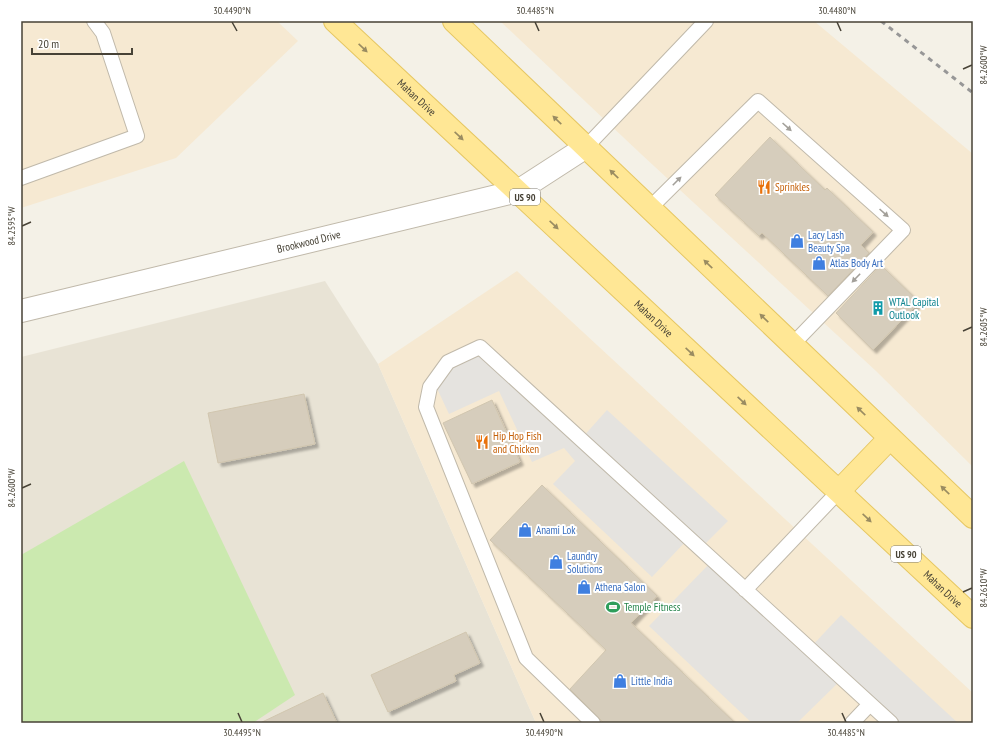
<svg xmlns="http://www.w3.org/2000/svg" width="994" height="744" viewBox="0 0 994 744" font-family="'PT Sans Narrow',sans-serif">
	<defs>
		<filter id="shadow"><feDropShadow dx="3.5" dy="3.5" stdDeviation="1" flood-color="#0004"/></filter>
	</defs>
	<rect width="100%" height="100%" fill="#f4f1e7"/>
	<path fill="#e8e3d5" d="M325,281L378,364L536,723H21V357Z"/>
	<path fill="#f6e9d2" d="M21,21H277L298,41L176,158L21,208Z
		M500,21H814L973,154V467L876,371L641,154Z
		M517,271L973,693V723H536L378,364Z"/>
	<path fill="#cbe9af" d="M184,461L295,695L253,723H21V555Z"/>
	<path fill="#e5e3df" d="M480,347L581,439L607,410L728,521L700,549L688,539L652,577L553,484L575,461L564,448L532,462L499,391L449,414L434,382L448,362Z
		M712,561L809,649L841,615L958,723H891L842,679L797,723H752L649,626Z"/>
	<path fill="#d6cdbc" stroke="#d1c6af" filter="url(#shadow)" d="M770,137L825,190L827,188L873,232L861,245L869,253L828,296L762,233L759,236L715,195Z
		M881,265L919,302L873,350L836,313Z
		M304,394L315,444L218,463L208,413Z
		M492,400L520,462L472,484L443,423Z
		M542,485L657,596L631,623L735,723H604L570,689L606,650L490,540Z
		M466,632L480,663L454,675L456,681L388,712L371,675Z
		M323,693L337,723H260Z"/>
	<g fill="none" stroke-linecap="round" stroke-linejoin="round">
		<defs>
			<path id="lane" d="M586,147L706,21
				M21,178L137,136L103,33L94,21
				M650,208L758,101L903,230L792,345
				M745,590L839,491
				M593,723L526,658L426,407L430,387L448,362L480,347L891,723
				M852,723L870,704"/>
			<g id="street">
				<path id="s1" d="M21,311L518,191L586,147"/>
			</g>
			<g id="primary">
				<path id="s2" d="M335,21L973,617"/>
				<path d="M454,21L973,517"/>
				<path d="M839,491L890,438"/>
			</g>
		</defs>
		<use href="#lane" stroke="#c0b9aa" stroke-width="16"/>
		<use href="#street" stroke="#c0b9aa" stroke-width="24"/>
		<use href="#primary" stroke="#e6c763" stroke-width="24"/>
		<use href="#lane" stroke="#fff" stroke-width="14"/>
		<use href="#street" stroke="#fff" stroke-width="22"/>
		<use href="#primary" stroke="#ffe795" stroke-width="22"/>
		<path stroke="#979797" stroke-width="3" stroke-dasharray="5 5" stroke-linecap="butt" d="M881,21L973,93"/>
	</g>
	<defs><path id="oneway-solid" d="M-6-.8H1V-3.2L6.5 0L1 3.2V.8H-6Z"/></defs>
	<g fill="#9a8c61">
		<use href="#oneway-solid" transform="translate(363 48) rotate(43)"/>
		<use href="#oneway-solid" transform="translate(557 120) rotate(-136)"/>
		<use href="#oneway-solid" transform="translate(459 136) rotate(43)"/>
		<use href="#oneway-solid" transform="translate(614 174) rotate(-136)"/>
		<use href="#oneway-solid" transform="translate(554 225) rotate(43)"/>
		<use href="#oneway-solid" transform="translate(708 264) rotate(-136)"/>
		<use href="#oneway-solid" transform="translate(764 318) rotate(-136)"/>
		<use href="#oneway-solid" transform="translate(690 352) rotate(43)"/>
		<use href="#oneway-solid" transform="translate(742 401) rotate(43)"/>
		<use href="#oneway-solid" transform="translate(861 411) rotate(-136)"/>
		<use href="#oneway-solid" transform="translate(945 490) rotate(-136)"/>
		<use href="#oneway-solid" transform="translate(867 518) rotate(43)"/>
	</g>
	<g fill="#a3a09a">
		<use href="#oneway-solid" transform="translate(787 127) rotate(42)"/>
		<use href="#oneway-solid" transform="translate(677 181) rotate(-45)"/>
		<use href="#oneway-solid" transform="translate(884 213) rotate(42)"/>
		<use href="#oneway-solid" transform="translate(856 278) rotate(134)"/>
	</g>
	<path fill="none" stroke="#474236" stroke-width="1.5" d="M232,22L237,31M535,22L539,31M837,22L841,31M963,69L972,65M22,226L31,222M963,331L972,327M22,488L31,484M963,592L972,588M238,713L242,722M540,713L544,722M842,713L846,722"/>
	<defs>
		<symbol id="restaurant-bare" viewBox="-9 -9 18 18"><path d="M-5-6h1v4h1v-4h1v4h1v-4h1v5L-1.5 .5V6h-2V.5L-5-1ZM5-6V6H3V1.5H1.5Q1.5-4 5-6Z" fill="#e8710a" stroke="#fff" stroke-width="2.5" paint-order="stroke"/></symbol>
		<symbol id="shop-bare" viewBox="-9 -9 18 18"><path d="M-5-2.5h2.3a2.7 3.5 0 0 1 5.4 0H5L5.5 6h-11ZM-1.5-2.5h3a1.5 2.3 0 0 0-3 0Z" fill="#3f7fe0" stroke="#fff" stroke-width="2.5" paint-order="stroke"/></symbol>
		<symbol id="building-bare" viewBox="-9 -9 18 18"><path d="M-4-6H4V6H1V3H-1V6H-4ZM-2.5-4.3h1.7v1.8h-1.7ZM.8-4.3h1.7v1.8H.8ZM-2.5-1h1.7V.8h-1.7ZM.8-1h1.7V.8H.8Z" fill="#0f9aa8" stroke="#fff" stroke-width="2.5" paint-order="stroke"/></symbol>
		<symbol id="stadium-bare" viewBox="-9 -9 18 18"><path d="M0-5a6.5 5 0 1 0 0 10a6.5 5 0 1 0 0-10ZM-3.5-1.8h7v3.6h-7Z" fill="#2e9e5b" stroke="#fff" stroke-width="2.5" paint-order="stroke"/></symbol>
	</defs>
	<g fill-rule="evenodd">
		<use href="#restaurant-bare" x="754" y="177" width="20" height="20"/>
		<use href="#shop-bare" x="787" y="231" width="20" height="20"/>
		<use href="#shop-bare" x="809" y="253" width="20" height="20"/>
		<use href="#building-bare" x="868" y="298" width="20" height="20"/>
		<use href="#restaurant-bare" x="472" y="432" width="20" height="20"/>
		<use href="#shop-bare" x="515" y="520" width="20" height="20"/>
		<use href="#shop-bare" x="546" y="552" width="20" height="20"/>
		<use href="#shop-bare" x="574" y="577" width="20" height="20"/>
		<use href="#stadium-bare" x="603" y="597" width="20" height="20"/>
		<use href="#shop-bare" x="610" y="671" width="20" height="20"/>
	</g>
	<g text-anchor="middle" stroke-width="4" stroke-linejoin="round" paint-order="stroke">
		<g fill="#fff" stroke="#7e7b72" stroke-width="1">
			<rect x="510" y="189" width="30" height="16" rx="3"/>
			<rect x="891" y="546" width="30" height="16" rx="3"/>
		</g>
		<g font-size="10" font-weight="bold" fill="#474236">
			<text x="525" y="201">US 90</text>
			<text x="906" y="558">US 90</text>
		</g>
		<g font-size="11" fill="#474236" stroke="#fff">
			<text dy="4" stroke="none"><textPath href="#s2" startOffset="112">Mahan Drive</textPath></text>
			<text dy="4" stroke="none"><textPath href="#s1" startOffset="296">Brookwood Drive</textPath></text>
			<text dy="4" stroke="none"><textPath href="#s2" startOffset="436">Mahan Drive</textPath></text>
			<text dy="4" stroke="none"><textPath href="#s2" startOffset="832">Mahan Drive</textPath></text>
		</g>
		<g font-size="11" fill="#c56008" stroke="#fff" text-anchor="start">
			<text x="775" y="191">Sprinkles</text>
			<text x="493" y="440">Hip Hop Fish<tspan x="493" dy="13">and Chicken</tspan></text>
		</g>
		<g font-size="11" fill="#366cbe" stroke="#fff" text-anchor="start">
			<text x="808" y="239">Lacy Lash<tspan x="808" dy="13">Beauty Spa</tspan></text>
			<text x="830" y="267">Atlas Body Art</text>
			<text x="536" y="534">Anami Lok</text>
			<text x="567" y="560">Laundry<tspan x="567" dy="13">Solutions</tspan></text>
			<text x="595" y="591">Athena Salon</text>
			<text x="631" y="685">Little India</text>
		</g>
		<g font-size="11" fill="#0d838f" stroke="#fff" text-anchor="start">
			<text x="889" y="306">WTAL Capital<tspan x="889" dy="13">Outlook</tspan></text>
		</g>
		<g font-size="11" fill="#27864d" stroke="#fff" text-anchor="start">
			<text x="624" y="611">Temple Fitness</text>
		</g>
	</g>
	<rect width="994" height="744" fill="none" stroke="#ffffff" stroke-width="44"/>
	<path d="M32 48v6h100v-6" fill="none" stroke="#474236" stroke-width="2"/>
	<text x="38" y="48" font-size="12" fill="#474236" stroke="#ffffff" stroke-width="3" paint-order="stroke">20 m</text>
	<rect x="22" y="22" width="950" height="700" fill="none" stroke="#474236" stroke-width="1.5"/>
	<g font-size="10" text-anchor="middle" fill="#474236">
		<text x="232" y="14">30.4490°N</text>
		<text x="535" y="14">30.4485°N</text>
		<text x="837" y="14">30.4480°N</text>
		<text transform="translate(983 65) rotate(-90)" y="4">84.2600°W</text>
		<text transform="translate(11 226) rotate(-90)" y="4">84.2595°W</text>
		<text transform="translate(983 327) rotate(-90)" y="4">84.2605°W</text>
		<text transform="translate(11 488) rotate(-90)" y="4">84.2600°W</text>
		<text transform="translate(983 588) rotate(-90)" y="4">84.2610°W</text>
		<text x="242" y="736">30.4495°N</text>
		<text x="544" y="736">30.4490°N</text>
		<text x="846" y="736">30.4485°N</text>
	</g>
</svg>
